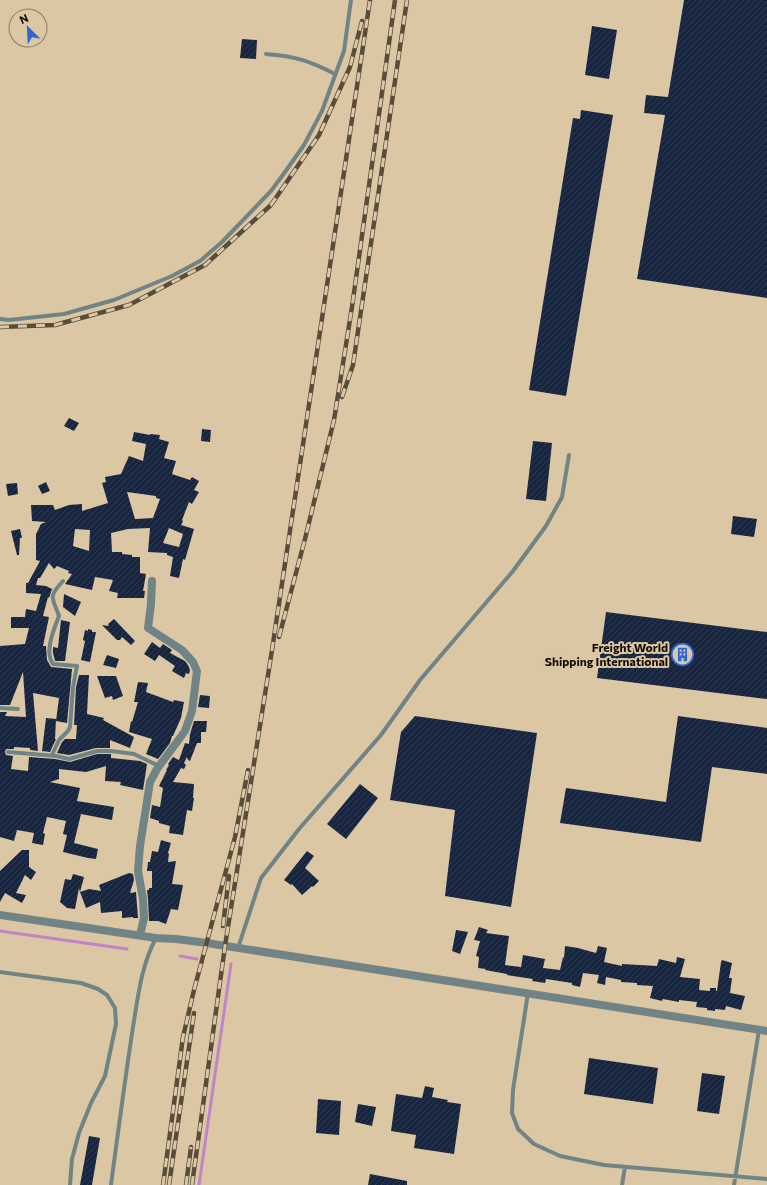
<svg xmlns="http://www.w3.org/2000/svg" width="767" height="1185" viewBox="0 0 767 1185" font-family="Commissioner,sans-serif">
	<defs>
		<pattern id="building-hatch" width="6" height="6" patternUnits="userSpaceOnUse"><rect width="6" height="6" fill="#18253f"/><path d="M-1 1l2-2M0 6l6-6M5 7l2-2" fill="none" stroke="#303b50"/></pattern>
	</defs>
	<rect width="100%" height="100%" fill="#dbc7a3"/>
	<g fill="none" stroke-linecap="round" stroke-linejoin="round">
		<path stroke="#c085c8" stroke-width="3" d="M0,931L127,949
			M180,956L197,959
			M199,1185L231,964"/>
	</g>
	<path fill="url(#building-hatch)" fill-rule="evenodd" d="M684,0H767V298L637,279L665,115L644,113L646,95L668,97Z
		M592,26L617,30L609,79L585,75Z
		M242,39L257,40L256,59L240,58Z
		M581,110L613,115L566,396L529,390L573,118L580,119Z
		M69,418L79,423L74,431L64,426Z
		M202,429L211,430L210,442L201,441Z
		M134,432L150,435V434L160,435L159,439L169,442L164,458L176,461L172,474L190,480L192,477L199,481L194,490L199,492L192,504L189,502L182,520L183,521L181,525L194,529L185,560L183,559L179,578L170,576L173,557L167,555V553L148,552L150,528L128,529L111,533L112,552H122V554L132,555V557H140V573L146,574L143,591H145L144,598H117L118,593L109,591L113,580L95,577L92,590L65,584L72,574L68,573L69,571L57,566L54,569L49,563L40,578H38L36,585L46,586L52,589L49,598L48,597L43,616L49,617L43,646H46L47,660L51,667L72,669L67,723L56,721L59,698L33,693L38,751L30,750V748L14,747V749H6L5,752L6,755L13,756L11,769L28,771L29,757L55,759L70,762L97,754H111V758L140,761L147,764L143,790L120,785L121,782L105,781L106,766L86,772L59,769V779L50,782L80,788L77,801L114,807L112,820L81,814L74,843L98,849L96,859L88,858V857V858L63,852L67,835L63,834L66,821L47,817L43,833L45,834L43,845L32,843L34,833L17,830L14,841L0,837V712H7L5,716L26,717L23,672L10,705H0V646L25,644L29,628H11V617H25L26,609L36,611L41,594L26,593V583H28L40,561L36,560V534L41,524L46,522L32,521L31,505H53L55,510L69,505L82,504V511L108,503L102,483L106,482L105,477L121,474L129,456L143,461L146,444L132,441ZM127,492L156,496V498L160,499L153,518L135,519ZM169,528L183,534L179,547L163,543ZM75,529L90,530L89,551L73,546Z
		M533,441L552,443L546,501L526,499Z
		M46,482L50,491L42,494L38,486Z
		M17,483L18,494L8,496L6,484Z
		M733,516L757,519L754,537L731,534Z
		M20,529L22,538H20L19,555H17L11,531Z
		M64,594L81,602L75,616L63,607Z
		M606,612L767,632V699L597,678Z
		M114,619L135,641L131,645L122,637L120,640H117L102,625L109,626L108,624Z
		M61,620L70,622L65,661H55L53,653V647L58,648Z
		M88,629L92,630V632H96L90,662L81,660L85,641L83,640L85,630L88,631Z
		M152,642L160,648L163,644L172,650L170,653L185,661L188,665L190,670L189,674L186,673L184,678L172,671L175,666L159,655L155,661L144,654Z
		M107,655L119,659L116,668L103,665Z
		M79,675H89L87,714L104,718L103,720L134,737L130,748L110,740V748H96L69,755L57,753L62,742L65,739H76L77,725H74L76,687Z
		M97,676H116L123,696L113,700L112,696L105,698Z
		M138,682L148,683L146,692L173,702L174,700L184,702L181,718L173,736H172L170,743L158,759L146,754L152,739L129,732L131,721L132,722L138,702H134Z
		M200,695L210,696L209,708L198,707Z
		M415,716L537,733L511,907L445,896L455,810L390,800L401,732Z
		M678,716L767,728V774L712,767L701,842L560,823L566,788L666,802Z
		M46,718L56,719L55,739H56L50,752L42,751Z
		M194,721H207L206,732H201V743H197L190,761L188,760L187,757L184,763L186,765L184,769L181,768L173,782L194,784L193,798H194L192,811L187,810L183,835L169,833L170,826L159,823V821L150,818L152,805L160,807L163,788L159,786L167,770H166L169,765L168,764L173,757L179,760L185,743L189,744L190,734Z
		M360,784L378,798L346,839L327,824Z
		M161,840L171,843L168,853L169,854L168,862L176,861L172,884L183,885L178,910L171,909L166,924L158,921H149L148,899L147,890H149V888H152V871H147L148,862H150L152,851L158,852Z
		M22,850H29V867L36,872L31,880L25,875L16,893L26,895L22,903L5,893L0,902V871Z
		M307,851L314,856L305,868L319,881L313,887L312,886L302,895L292,884L291,885L284,880Z
		M129,873L133,874L134,880L130,893L136,892L138,918H133V917L122,918V911L101,913L100,902L86,908L80,892L89,889L101,891L99,885Z
		M73,874L84,877L80,892L79,888L75,909L67,908L60,902L65,879L71,880Z
		M479,927L488,930L486,933L509,936L505,965L521,967L523,955L545,959L543,968L560,970L563,957L564,958L565,946L578,948L596,953L598,946L607,948L604,962L622,966V964L657,966L659,959L676,963L677,957L685,959L680,977L700,979L699,990L710,991V988H716V991H717L721,962L722,960L732,963L729,978H732L730,993L745,996L741,1010L726,1006L725,1010L715,1009V1011L707,1010V1008L696,1007L697,1002L679,1000V1002L663,999L662,1001L650,998L653,986L637,985V983L621,982V980L606,977L605,985L597,983L599,975L583,973L580,987L572,985V983L546,979L545,983L532,981L533,979L507,975V974L485,970L486,969L478,968L479,957L476,956L480,941L474,940Z
		M456,930L468,932L460,954L452,951Z
		M589,1058L658,1068L653,1104L584,1094Z
		M702,1073L725,1076L719,1114L697,1111Z
		M425,1086L434,1088L432,1097L448,1100L447,1102L461,1104L454,1154L414,1148L416,1135L391,1131L396,1094L422,1098Z
		M318,1099L341,1101L339,1135L316,1133Z
		M358,1104L376,1107L372,1126L355,1122Z
		M89,1136L100,1138L92,1185H80Z
		M370,1174L407,1181V1185H368Z"/>
	<g fill="none" stroke-linecap="round" stroke-linejoin="round">
		<path stroke="#708486" stroke-width="4" d="M266,54C295,56 310,61 335,74
			M0,319L9,320L64,314L114,300L172,276L200,261L222,242L271,191L285,172L304,145L322,111L344,51L351,0
			M0,708L18,709
			M8,752L56,756L69,759L97,751H111L134,754L159,766
			M52,755L59,740L68,731L70,727L73,687L77,666L53,664C44,652 54,629 59,616C52,597 48,597 63,581
			M238,948L261,878L299,829L381,735L420,680L513,571L546,526L562,497L569,455
			M0,972L81,983L98,989L107,995L115,1008L116,1024L105,1076L91,1103L79,1133L72,1159L70,1185
			M528,993L513,1090L512,1113L518,1129L534,1144L560,1156L604,1165L767,1179
			M111,1185C118,1132 125,1079 133,1027C138,997 141,966 156,938
			M622,1185L625,1167
			M734,1185L759,1030"/>
		<path stroke="#708486" stroke-width="8" d="M0,915L156,938L176,939L207,943L767,1031
			M140,935L144,918L143,899L138,871L140,846L150,782L157,769L185,731L192,711L197,671L193,662L182,650L148,628L151,604L152,581"/>
		<defs>
			<path id="rail" d="M0,327L55,325L129,305L205,265L271,205L319,135L350,67L362,21
				M342,397L353,365L407,0
				M279,637L305,539L334,420L352,307L395,0
				M223,926L229,876
				M163,1185L183,1037L194,990L235,837L248,770
				M169,1185L194,1013
				M186,1185L191,1147
				M192,1185L225,946L272,650L370,0"/>
		</defs>
		<use href="#rail" stroke="#584c3a" stroke-width="4.5"/>
		<use href="#rail" stroke="#dbc7a3" stroke-width="3" stroke-dasharray="9" stroke-linecap="butt"/>
	</g>
	<defs>
		<symbol id="building-ring" viewBox="-11 -11 22 22"><circle r="9.5" fill="#dbc7a3" stroke="#2f67d5" stroke-width="1.5"/><path d="M-4-6H4V6H1V3H-1V6H-4ZM-2.5-4.3h1.7v1.8h-1.7ZM.8-4.3h1.7v1.8H.8ZM-2.5-1h1.7V.8h-1.7ZM.8-1h1.7V.8H.8Z" fill="#2f67d5"/></symbol>
	</defs>
	<g fill-rule="evenodd">
		<use href="#building-ring" x="670" y="642" width="25" height="25"/>
	</g>
	<g text-anchor="middle" stroke-width="4" stroke-linejoin="round" paint-order="stroke">
		<g font-size="12" font-weight="bold" fill="#110a01" stroke="#dbc7a3" text-anchor="end">
			<text x="668" y="652">Freight World<tspan x="668" dy="14">Shipping International</tspan></text>
		</g>
	</g>
	<g transform="translate(28 28) rotate(336)"><circle r="19" fill="#dbc7a3" stroke="#8a7b62"/>
	<path d="M0-3L7 15L0 10L-7 15Z" fill="#2f67d5"/>
	<text y="-6" font-size="11" font-weight="bold" text-anchor="middle" fill="#110a01">N</text>
	</g>
</svg>
